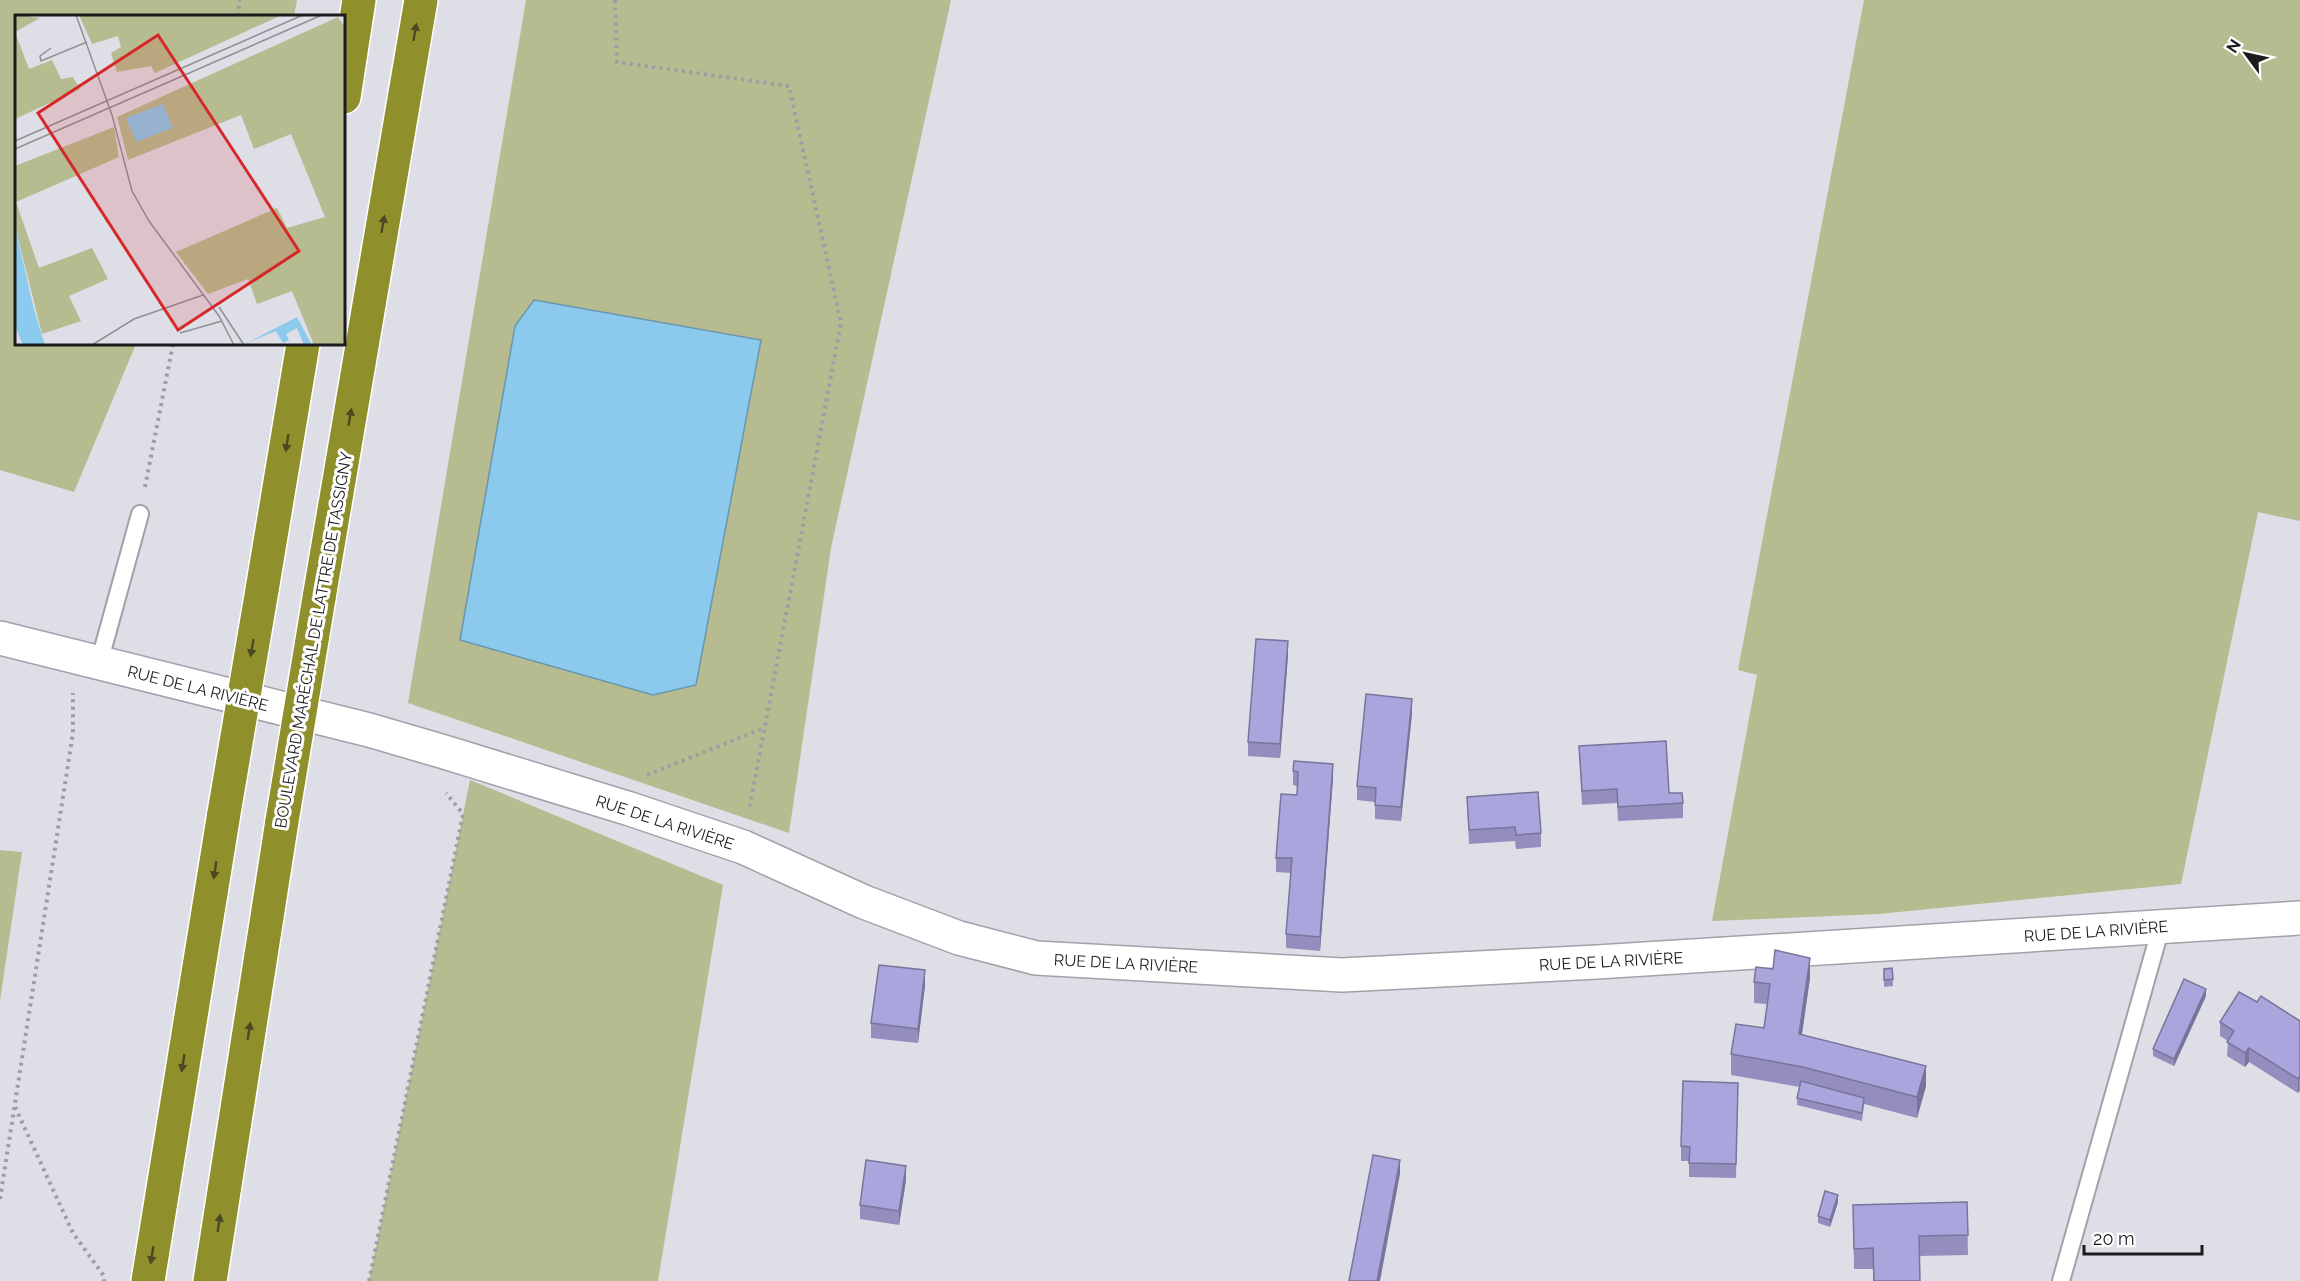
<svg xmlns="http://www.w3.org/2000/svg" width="2300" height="1281" viewBox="0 0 2300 1281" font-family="Raleway,sans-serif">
	<rect width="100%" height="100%" fill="#dedee6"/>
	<path fill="#b6bc8f" d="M0,0H297L294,16H16V344H136L74,492L0,470Z
		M526,0H951L831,548L789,833L408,703Z
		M1864,0H2300V521L2258,512L2181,884L1879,914L1712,921L1757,675L1738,670Z
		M470,780L723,885L658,1281H369Z
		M0,850L22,852L0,1001Z"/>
	<path fill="#8bcaed" stroke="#6996af" stroke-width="1.5" d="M534,300L761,340L696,685L653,695L460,640L515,326Z"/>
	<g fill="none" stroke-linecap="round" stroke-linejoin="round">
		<defs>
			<path id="lane" d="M99,663L140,514
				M2061,1281L2161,927"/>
			<path id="secondary" d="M0,638L369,730L441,751L630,809L743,847L864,902L959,938L1036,958L1342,975L1597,962L2300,918"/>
			<path id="highway" d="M344,97L359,0
				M262,590L303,344
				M319,598L421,0
				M148,1281L224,813
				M210,1281L282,821"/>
		</defs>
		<use href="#lane" stroke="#a2a1a9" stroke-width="20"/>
		<use href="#secondary" stroke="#a2a1a9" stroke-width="36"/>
		<use href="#highway" stroke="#fff" stroke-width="36"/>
		<path stroke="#9d9da4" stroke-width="4" stroke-dasharray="3 4.5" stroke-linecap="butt" d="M615,0L617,62L789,86L841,323L749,811
			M237,16L240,0
			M145,487L173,344
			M647,775L764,728
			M15,1107L73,1233L104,1276V1281
			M0,1199L73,733V693
			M369,1281L463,814L446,793"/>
		<use href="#lane" stroke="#fff" stroke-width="16"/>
		<use href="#secondary" stroke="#fff" stroke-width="33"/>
		<use href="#highway" stroke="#8f902b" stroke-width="33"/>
		<defs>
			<path id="highway-bridge" d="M224,813L262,590
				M282,821L319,598"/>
		</defs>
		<use href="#highway-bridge" stroke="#fff" stroke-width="36" stroke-linecap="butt"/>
		<use href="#highway-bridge" stroke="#8f902b" stroke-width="33"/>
	</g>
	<path fill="#938ebe" d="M1288,655L1280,758L1248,756V742Z
		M1412,713L1401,821L1375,819V802L1357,800V786Z
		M1579,746L1669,793L1683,803V818L1618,821L1617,803L1582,805Z
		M1293,771L1333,778L1320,951L1286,948V934L1291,873L1276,872V858L1297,795V786L1293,785Z
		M1467,797L1541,833V847L1516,849L1515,841L1469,844Z
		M1892,968L1893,986L1884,987V969Z
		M1810,978L1802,1034L1926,1086L1917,1118L1864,1104L1862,1121L1797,1105V1098L1800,1087L1731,1075V1054L1764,1028L1767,1004L1754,1003V982Z
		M925,985L918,1043L871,1038V1023Z
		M2206,996L2174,1066L2153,1056V1049Z
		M2257,1002L2300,1021V1092L2299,1091L2298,1093L2249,1062L2245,1067L2227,1056L2228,1041L2220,1036V1022Z
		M1738,1083L1736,1178L1689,1177V1161H1681V1146Z
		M906,1180L899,1225L860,1219V1205Z
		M1838,1202L1830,1227L1818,1223V1216Z
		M1967,1202L1968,1255L1919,1256L1920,1281H1873V1269H1854L1853,1205Z"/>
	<path fill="#78749b" d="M1288,641V655L1280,758V744Z
		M1412,699V713L1401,821V807Z
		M1333,764V778L1320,951V937Z
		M1810,958V978L1799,1054V1034Z
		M925,970V985L918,1043V1029Z
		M2206,989V996L2174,1066V1059Z
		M2249,1048V1062L2245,1067V1053Z
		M1926,1066V1086L1917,1118V1097Z
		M2299,1077V1091L2298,1093V1079Z
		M1400,1160V1174L1380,1281H1377Z
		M906,1166V1180L899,1225V1211Z
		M1838,1195V1202L1830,1227V1220Z"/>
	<path fill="#aba5dd" stroke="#78749b" stroke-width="1.5" d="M1256,639L1288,641L1280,744L1248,742Z
		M1366,694L1412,699L1401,807L1375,805L1376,788L1357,786Z
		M1666,741L1669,793H1682L1683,803L1618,807L1617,789L1582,791L1579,746Z
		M1294,761L1333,764L1320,937L1286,934L1292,858H1276L1281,794L1297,795L1298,772L1293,771Z
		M1538,792L1541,833L1516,835L1515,827L1469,830L1467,797Z
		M1775,950L1810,958L1799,1034L1926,1066L1917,1097L1803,1067L1731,1054L1736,1024L1764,1028L1770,984L1754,982L1756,967L1773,969Z
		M879,965L925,970L918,1029L871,1023Z
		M1892,968L1893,979L1884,980V969Z
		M2184,979L2206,989L2174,1059L2153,1049Z
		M2239,992L2257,1002L2261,996L2300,1021V1077H2299L2298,1079L2249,1048L2245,1053L2227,1042L2234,1031L2220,1022Z
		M1683,1081L1738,1083L1736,1164L1689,1163L1690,1147L1681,1146Z
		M1801,1081L1864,1098L1862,1113L1797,1098Z
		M1373,1155L1400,1160L1377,1281H1349Z
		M866,1160L906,1166L899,1211L860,1205Z
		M1825,1191L1838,1195L1830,1220L1818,1216Z
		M1967,1202L1968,1235L1919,1236L1920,1281H1874L1873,1248L1854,1249L1853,1205Z"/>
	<defs><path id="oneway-solid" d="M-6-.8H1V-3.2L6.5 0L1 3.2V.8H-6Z" transform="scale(1.5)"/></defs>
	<g fill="#494a23">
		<use href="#oneway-solid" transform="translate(415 32) rotate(-80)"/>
		<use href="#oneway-solid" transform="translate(383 224) rotate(-80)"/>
		<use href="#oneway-solid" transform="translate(350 417) rotate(-80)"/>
		<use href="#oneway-solid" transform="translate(287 443) rotate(99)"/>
		<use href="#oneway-solid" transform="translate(252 648) rotate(100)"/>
		<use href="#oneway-solid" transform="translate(215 870) rotate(99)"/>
		<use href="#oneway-solid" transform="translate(249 1031) rotate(-81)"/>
		<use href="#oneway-solid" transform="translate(183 1063) rotate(99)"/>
		<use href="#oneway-solid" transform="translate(219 1223) rotate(-81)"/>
		<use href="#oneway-solid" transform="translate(152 1255) rotate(99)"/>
	</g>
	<g text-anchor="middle" stroke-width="6" stroke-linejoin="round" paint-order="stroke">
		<g font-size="16" fill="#1b1b1e" stroke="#fff">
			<text transform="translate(313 640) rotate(-80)" y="6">BOULEVARD MARÉCHAL DE LATTRE DE TASSIGNY</text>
			<text transform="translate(198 688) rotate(14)" y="6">RUE DE LA RIVIÈRE</text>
			<text transform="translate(665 822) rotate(18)" y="6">RUE DE LA RIVIÈRE</text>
			<text transform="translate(2096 931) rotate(-4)" y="6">RUE DE LA RIVIÈRE</text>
			<text transform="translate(1611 961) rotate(-3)" y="6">RUE DE LA RIVIÈRE</text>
			<text transform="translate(1126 963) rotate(3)" y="6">RUE DE LA RIVIÈRE</text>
		</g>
	</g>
	<g transform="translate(15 15)">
		<rect width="330" height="330" fill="#dedee6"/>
		<path d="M0,0L25,3L0,17L14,54L37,45L46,64L58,62L65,74L0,104ZM64,0H267L140,58L136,51L102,57L96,38L106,32L103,21L77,29ZM323,2L330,12V330H299L277,276L242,289L233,264L193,279L161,237L262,193L272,213L310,202L276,119L239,134L226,100L113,145L102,102ZM99,112L104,142L1,187L24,253L77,233L93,264L54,281L66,306L27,319L0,211V151Z" fill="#b6bc8f"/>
		<path d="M148,89L158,113L121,127L111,103ZM0,211L19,295L30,330H8L0,311ZM282,302L297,330H289L282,313L271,319L274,325L268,328L261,316L232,328Z" fill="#8bcaed"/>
		<path fill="none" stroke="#909096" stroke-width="1.5" d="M61,0L97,100L117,176L134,206L204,301L219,330M36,33L25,41L26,46L72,27M0,126L288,0M0,134L307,0M204,292L229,330M165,318L207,306M77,330L119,304L188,280"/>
		<path fill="#d62828" fill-opacity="0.15" stroke="#d62828" stroke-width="3" d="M143,20L284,236L163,315L23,98Z"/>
		<rect width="330" height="330" fill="none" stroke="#1b1b1e" stroke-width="3"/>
	</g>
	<g transform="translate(2246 54) rotate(303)" stroke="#ffffff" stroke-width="4.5" paint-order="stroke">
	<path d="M0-4.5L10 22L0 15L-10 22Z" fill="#1b1b1e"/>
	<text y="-9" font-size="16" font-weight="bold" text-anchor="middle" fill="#1b1b1e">N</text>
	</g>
	<path d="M2084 1245v9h118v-9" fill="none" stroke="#1b1b1e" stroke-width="3"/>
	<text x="2093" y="1245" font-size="18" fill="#1b1b1e" stroke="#ffffff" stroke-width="4.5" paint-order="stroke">20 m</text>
</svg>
